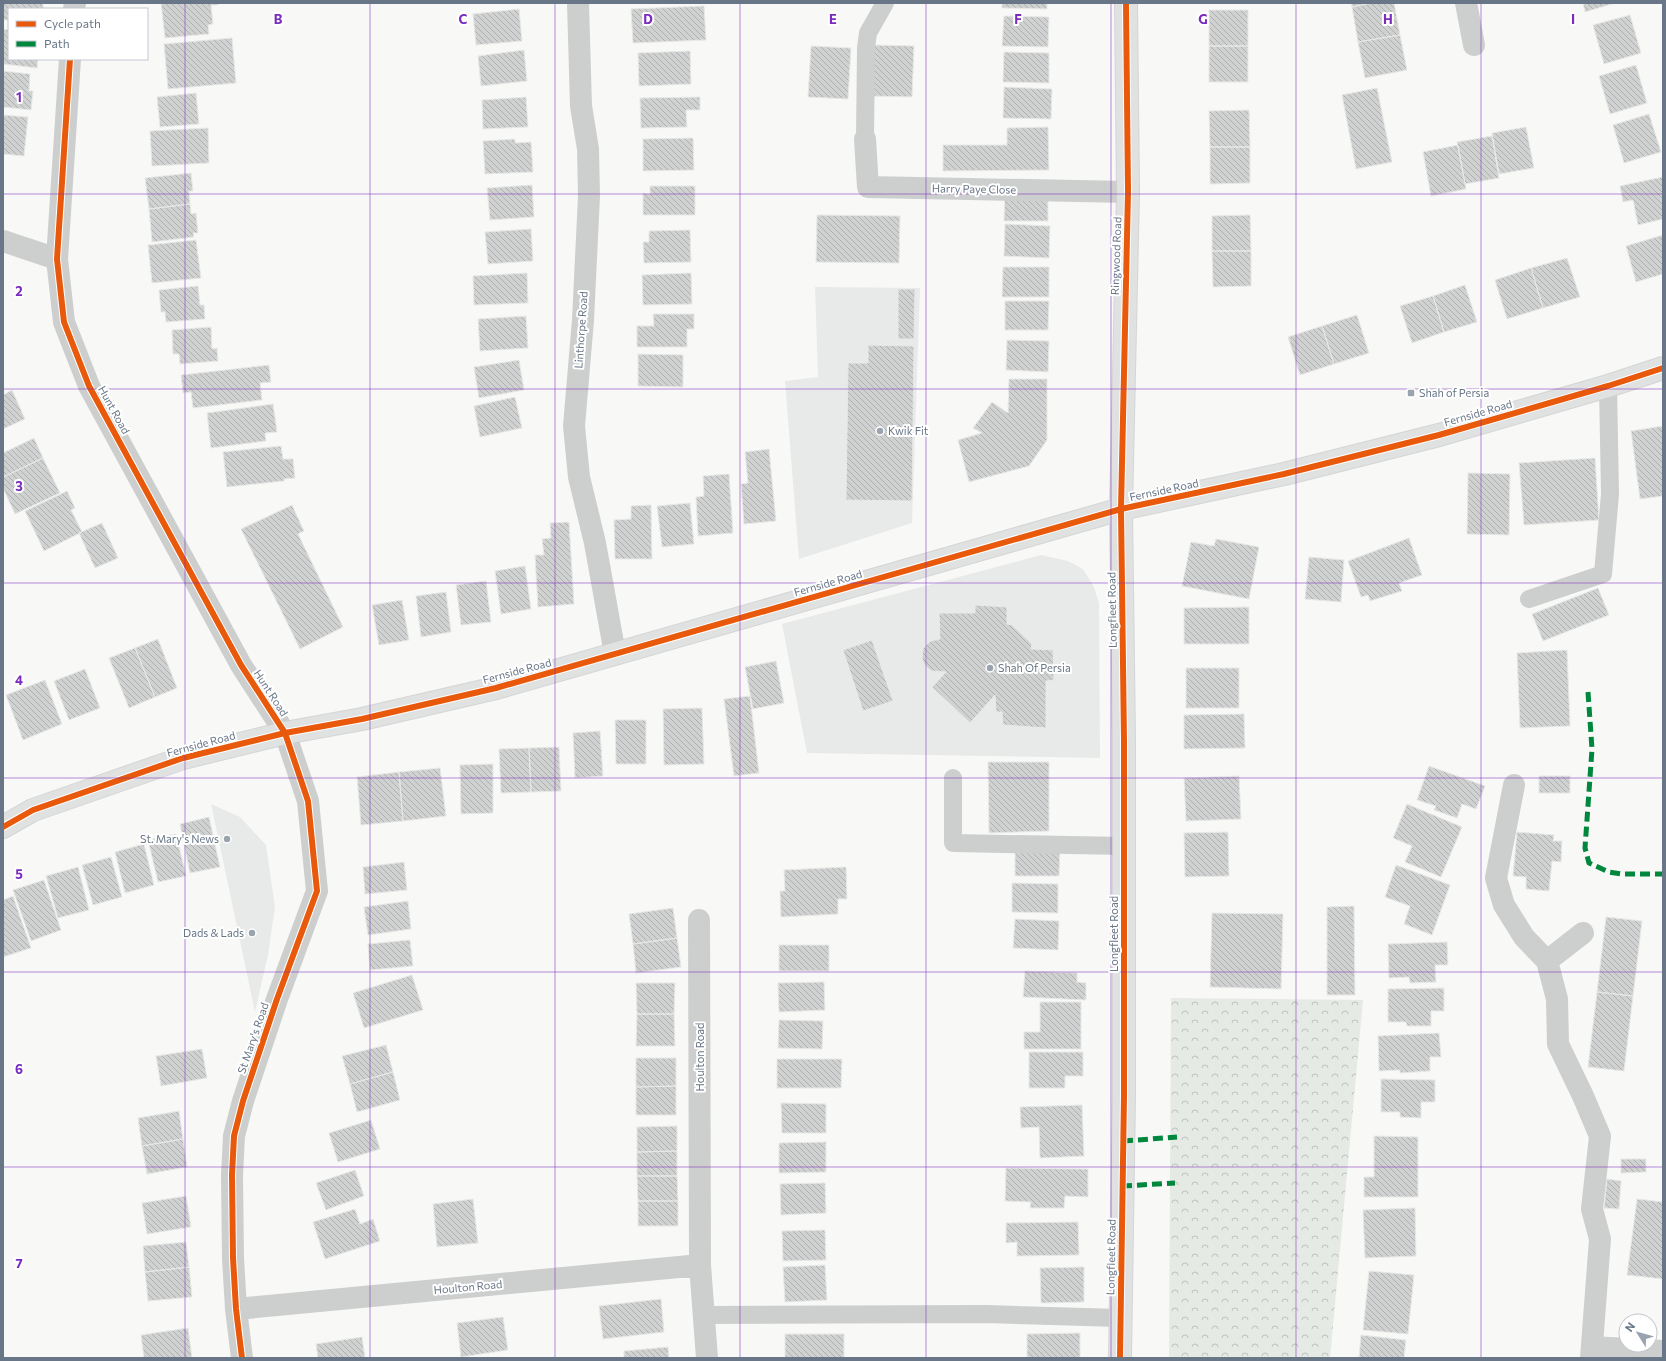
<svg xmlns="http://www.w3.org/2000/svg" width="1666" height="1361" viewBox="0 0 1666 1361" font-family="Commissioner,sans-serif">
	<defs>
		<pattern id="park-crowns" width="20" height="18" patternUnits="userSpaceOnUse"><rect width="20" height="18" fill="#e6eae5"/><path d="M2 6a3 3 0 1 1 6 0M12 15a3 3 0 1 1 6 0" fill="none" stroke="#bec2bf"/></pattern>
		<pattern id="building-back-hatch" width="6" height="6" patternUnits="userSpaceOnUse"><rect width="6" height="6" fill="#d0d2d2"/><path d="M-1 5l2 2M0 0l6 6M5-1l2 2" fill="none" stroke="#adafb0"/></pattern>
	</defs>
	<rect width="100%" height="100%" fill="#f8f8f7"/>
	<path fill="#e8eaea" d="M815,287L920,288L912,523L799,559L785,381L818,377Z
		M1041,555L1068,561L1083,569L1094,587L1099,603L1100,758L807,753L782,624Z
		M211,804L240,817L266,845L275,907L268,955L255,1012Z"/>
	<path fill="url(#park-crowns)" d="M1171,998L1363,1000L1330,1358H1169Z"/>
	<path fill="url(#building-back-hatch)" stroke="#e8e8e7" d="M3,3H43V9H9V20H3Z
		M161,3H218V5H211L213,24L208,25L209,34L165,38Z
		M1002,3H1047V9L1002,8Z
		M1351,3H1371L1352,7Z
		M1371,3H1394L1400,35L1358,42L1352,7Z
		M1583,3H1615L1585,12Z
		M704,6L706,40L633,43L631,9Z
		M519,9L522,41L476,45L473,14Z
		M1209,10H1248V46H1209Z
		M1630,15L1641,53L1604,64L1593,25Z
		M1004,16L1049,17L1048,47L1002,46Z
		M3,29L9,30V59H38L37,68L3,64Z
		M1400,35L1407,70L1365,78L1358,42Z
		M232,38L236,83L168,89L164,44Z
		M873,45L914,46L912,97L871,96Z
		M811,46L851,48L848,99L808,97Z
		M1209,46H1248V82H1209Z
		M524,50L527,81L481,86L478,56Z
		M690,51L691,84L639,86L638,53Z
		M1004,52L1049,53V83L1003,82Z
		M1636,65L1647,103L1610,114L1599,76Z
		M3,71L30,74L29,91H33L31,110L3,107Z
		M1004,87L1052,89L1051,119L1003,118Z
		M1377,88L1392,162L1356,169L1342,95Z
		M196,93L199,124L160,127L157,97Z
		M526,97L528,127L483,129L482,100Z
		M700,97V110H686L687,127L641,128L640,98Z
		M1249,110L1250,147H1210L1209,111Z
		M1649,114L1661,152L1624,163L1613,125Z
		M3,115L28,117L24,156L3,154Z
		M1048,127L1049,170L943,171V145H1007V128Z
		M1526,127L1534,168L1499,174L1492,133Z
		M208,128L209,163L152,166L150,131Z
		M1492,136L1499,178L1465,184L1457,142Z
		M693,138L694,170L643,171V139Z
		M515,139V143L531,142L533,172L485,174L483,141Z
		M1458,145L1466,189L1431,196L1423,152Z
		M1210,147H1250V183L1210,184Z
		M191,173L193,191H189L190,204L149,209L145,178Z
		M1663,177V219L1638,225L1633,200L1623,202L1620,186Z
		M532,185L534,217L490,220L487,188Z
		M650,186H695V215H643V193L650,194Z
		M1005,192H1048V221H1004Z
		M190,204L191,214L196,213L198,233H193L194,237L152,242L149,209Z
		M817,215L900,216L899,263L816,262Z
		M1250,215L1251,251H1212V216Z
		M1005,224L1050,226L1049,258L1004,256Z
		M531,229L533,261L488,264L485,232Z
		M690,230L691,262L644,263L643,242H649V231Z
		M1663,235V274L1636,282L1626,246Z
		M196,240L201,278L152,283L148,245Z
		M1212,251H1251V286L1213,287Z
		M1567,258L1580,297L1543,308L1531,268Z
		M1003,267H1049V297H1002Z
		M1531,268L1543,308L1507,319L1495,280Z
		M527,273L528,303L474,305L473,276Z
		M691,273L692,304L643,305L642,275Z
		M1465,285L1477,322L1444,332L1433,296Z
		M198,286L200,305H204L205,319L166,322L165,312H161L159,290Z
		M898,289H915L914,339H898Z
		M1433,296L1444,332L1412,343L1400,306Z
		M1005,301H1049L1048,330H1005Z
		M653,314H694V329H687V347H637V326H654Z
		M1357,315L1369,353L1334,364L1322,326Z
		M526,316L528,348L480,351L478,319Z
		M1322,326L1334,364L1300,375L1288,337Z
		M211,327L212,349L217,348L218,361L180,364L179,354H173L172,330Z
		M1007,340L1049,341L1048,372L1006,370Z
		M868,345L914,346L912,501L846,500L848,363H868Z
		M638,354L683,355V387L638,386Z
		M519,360L524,390L479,398L474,367Z
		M269,365L271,382L260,383L262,400L193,408L191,392L183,393L181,375Z
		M1009,379H1047V440L1029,466L969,482L958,440L982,433L973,428L992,402L1008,413Z
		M12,390L25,419L3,429V395Z
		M515,397L522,428L480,437L474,406Z
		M273,404L277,432L265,433L266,441L211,448L207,413Z
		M1663,426V496L1640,499L1631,431Z
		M34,438L43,458L3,477V453Z
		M281,446L283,459H293L295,478L284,479V481L227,487L223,452Z
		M769,449L776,521L744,524L741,484L748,483L745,452Z
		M43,458L60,493L15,514L3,488V477Z
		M1595,458L1599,520L1524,525L1519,463Z
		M1468,473L1510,474L1509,535L1467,534Z
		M729,474L733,533L698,536L696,497L704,496L703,476Z
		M67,491L75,508L71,510L82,532L44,551L25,511Z
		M690,503L694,544L662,547L657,506Z
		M292,505L304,531L298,534L343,627L300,649L241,529Z
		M651,505L652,559H615L614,520L631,519V506Z
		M569,522L574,604L538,607L535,555H544L542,539L551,538L550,523Z
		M102,523L118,558L95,568L79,533Z
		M1409,538L1422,575L1399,583L1402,591L1370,601L1368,595L1361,597L1348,561Z
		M1216,539L1259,547L1249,599L1182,586L1191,542L1214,546Z
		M1309,557L1344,560L1341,602L1305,599Z
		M525,566L531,609L501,614L495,571Z
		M486,581L491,622L461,625L456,585Z
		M1598,588L1609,615L1543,641L1532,614Z
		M446,592L451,632L421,637L416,596Z
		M402,600L409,640L379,645L372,605Z
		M975,605L1007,607V624L1012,625L1032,644L1031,649L1053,650L1054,680L1046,681V728L1003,725L1002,712H996L995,695L970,723L932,687L946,672L931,671L924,664L922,658L923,649L927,644L931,641L940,639L939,613H975Z
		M1249,607V644H1184V608Z
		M158,639L177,688L155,697L135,648Z
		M872,640L893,701L863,711L843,650Z
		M135,648L155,697L129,708L109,658Z
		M1567,650L1570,726L1520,728L1517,653Z
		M776,661L784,703L753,709L745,667Z
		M1186,668H1239V708H1186Z
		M85,669L100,708L69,720L54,681Z
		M45,680L62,724L23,740L6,695Z
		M750,696L759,773L734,776L724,699Z
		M702,708L704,764L664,765L663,709Z
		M1244,714L1245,748L1184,749V715Z
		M615,720H646V764H616Z
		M600,731L603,776L575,778L573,733Z
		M559,747L561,791L531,792L529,748Z
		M529,748L531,792L501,793L499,749Z
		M988,762H1049V831L989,833Z
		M493,764V813L461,814L460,765Z
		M1429,766L1485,786L1476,809L1462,804L1457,818L1434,810L1436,806L1417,800Z
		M440,768L446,816L403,821L399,772Z
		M399,772L403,821L361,825L357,777Z
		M1239,776L1241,819L1186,821L1184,778Z
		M1539,776H1570V793H1539Z
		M1407,804L1462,827L1441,877L1405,862L1412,846L1393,838Z
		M209,817L220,867L190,873L180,824Z
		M1228,832L1229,876L1185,877L1184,833Z
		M1517,832L1554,835L1553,841H1562L1561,862L1552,861L1549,891L1526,889V877L1513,876Z
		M176,834L186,876L158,882L148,840Z
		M144,844L154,885L125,893L115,852Z
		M1015,847L1060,848L1059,876H1015Z
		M111,857L122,897L93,905L82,865Z
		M404,862L407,890L365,894L363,867Z
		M1396,865L1450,885L1432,935L1404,924L1410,906L1385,897Z
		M78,867L89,910L58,918L46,876Z
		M846,867L847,899H838V914L781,917L780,891H785L784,870Z
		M44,880L61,930L31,941L13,890Z
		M1012,883L1058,884V913L1012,912Z
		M13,896L31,948L3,957V900Z
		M408,901L411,929L368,935L364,907Z
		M1354,906L1355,995H1327V907Z
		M673,908L677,938L633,944L629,914Z
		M1212,913L1283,914L1281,989L1210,987Z
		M1606,917L1642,921L1633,996L1597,992Z
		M1015,919L1059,921L1058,950L1013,948Z
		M677,938L681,967L636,973L633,944Z
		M410,940L413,966L370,970L368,944Z
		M1447,942L1448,965H1435L1436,982L1410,983L1409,977L1389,978L1388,944Z
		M779,945H829V971H779Z
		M1025,971L1077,973V982L1086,983V1000L1023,997Z
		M412,975L423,1010L364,1028L353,993Z
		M824,982L825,1010L779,1012L778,983Z
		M636,983H675L674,1014H637Z
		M1444,988V1011H1431V1026H1407L1406,1022H1388V989Z
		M1597,992L1633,996L1624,1071L1588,1067Z
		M1040,1002H1081V1049H1024V1032H1040Z
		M637,1014H674L675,1046H636Z
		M779,1020L823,1021L822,1049L778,1048Z
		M1439,1033L1441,1057H1430V1071L1400,1073V1070L1379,1071L1378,1036Z
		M386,1045L393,1072L350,1084L342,1056Z
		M202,1049L207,1078L161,1086L156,1056Z
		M1029,1052H1083V1076H1065V1088H1029Z
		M636,1058H676V1086L636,1087Z
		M777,1059H842L841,1088H777Z
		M393,1072L400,1100L357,1112L350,1084Z
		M1381,1079L1435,1080V1102H1421V1118L1400,1117V1112H1381Z
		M676,1086V1115H636V1087Z
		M781,1103L826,1104V1133H782Z
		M1082,1105L1084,1156L1040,1158L1039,1127L1021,1128L1020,1107Z
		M179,1111L183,1139L142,1146L138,1118Z
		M371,1120L380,1149L338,1162L329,1133Z
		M677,1126V1151L637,1152V1127Z
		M1374,1136L1418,1137V1197H1364V1177H1374Z
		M183,1139L187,1167L147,1174L142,1146Z
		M826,1142V1172L779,1173V1143Z
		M677,1151V1176H637V1152Z
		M1621,1159H1646V1172L1621,1173Z
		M1006,1168L1088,1169V1197L1065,1196L1064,1208H1030L1031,1202L1005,1201Z
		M355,1170L364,1196L326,1210L316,1183Z
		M637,1176H677L678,1201H638Z
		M1607,1179L1621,1181L1619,1209L1604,1208Z
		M825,1183L826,1213L781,1215L780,1184Z
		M186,1196L191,1227L147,1234L142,1203Z
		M473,1199L478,1243L437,1247L433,1204Z
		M1637,1199L1663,1202V1279L1627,1275Z
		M638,1201H678V1226H638Z
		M1415,1208L1416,1256L1365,1258L1363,1210Z
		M355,1209L360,1224L373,1219L380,1241L325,1259L313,1222Z
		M1078,1222L1079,1255L1017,1256V1242L1006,1243V1223Z
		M825,1230L826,1260L783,1261L782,1231Z
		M186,1242L189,1267L145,1272L143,1246Z
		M825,1265L827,1300L785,1302L783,1267Z
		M189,1267L192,1297L148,1301L145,1272Z
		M1084,1267V1302L1041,1303L1040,1268Z
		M1369,1271L1414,1275L1408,1334L1363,1330Z
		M661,1299L664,1332L603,1339L599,1306Z
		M503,1317L508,1350L461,1357L457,1323Z
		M188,1328L192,1358H144L141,1335Z
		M1080,1333V1358H1027V1334Z
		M785,1334H844V1358H785Z
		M1361,1335L1406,1340L1404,1358H1359Z
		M362,1337L365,1358H318L316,1344Z
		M668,1347L669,1358H624V1351Z"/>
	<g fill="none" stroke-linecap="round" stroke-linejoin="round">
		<defs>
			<path id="secondary" d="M1120,1358L1124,1096V741L1121,509L1128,192L1126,3"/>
			<path id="highway" d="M3,827L33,810L183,758L285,733L362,719L496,688L1121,509L1284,474L1439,435L1608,386L1663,368"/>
		</defs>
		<use href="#secondary" stroke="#d4d5d6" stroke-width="24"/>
		<use href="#highway" stroke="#d5d5d6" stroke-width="24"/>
		<path stroke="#cdcece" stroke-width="18" d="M865,139L866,48L868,33L885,3
			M1529,599L1603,574L1610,494L1608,386
			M953,778V843L1124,846
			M704,1315L986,1314L1119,1318"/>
		<path stroke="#cdcece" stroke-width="22" d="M578,3L581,106L588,149L589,196L583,320L574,426L579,477L595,543L615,654
			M1466,3L1474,45
			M74,9L75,3
			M70,59L57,259L64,322L89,386L241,665L285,733L308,801L317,891L277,999L243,1101L234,1136L232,1175L233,1258L236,1309L242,1358
			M865,139L868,187L1128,192
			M3,241L57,259
			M1514,785L1496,878L1504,905L1524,937L1547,961L1557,999L1558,1044L1583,1096L1600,1136L1592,1209L1600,1239L1591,1358
			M699,920L700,1265L707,1358
			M1547,961L1583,933
			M236,1309L700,1265
			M1592,1347L1663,1351"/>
		<use href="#secondary" stroke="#e0e1e1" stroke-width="22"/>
		<use href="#highway" stroke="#e0e1e1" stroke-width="22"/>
		<path stroke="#00873e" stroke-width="5" stroke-dasharray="10 5" stroke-linecap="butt" d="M1588,692L1592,749L1585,848L1589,863L1609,872L1622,874H1663
			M1123,1141L1177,1137
			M1122,1186L1175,1183"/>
		<defs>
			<path id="cycleway" d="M70,59L57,259L64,322L89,386L241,665L285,733L308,801L317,891L277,999L243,1101L234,1136L232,1175L233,1258L236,1309L242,1358
				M3,827L33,810L183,758L285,733L362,719L496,688L1121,509L1284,474L1439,435L1608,386L1663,368
				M1120,1358L1124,1096V741L1121,509L1128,192L1126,3"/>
		</defs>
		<use href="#cycleway" stroke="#fff" stroke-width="8"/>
		<use href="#cycleway" stroke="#e8590c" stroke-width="6"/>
	</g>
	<path fill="none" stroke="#7b2cbf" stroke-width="1" stroke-opacity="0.55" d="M185,3V1358M370,3V1358M555,3V1358M740,3V1358M926,3V1358M1111,3V1358M1296,3V1358M1481,3V1358M3,194H1663M3,389H1663M3,583H1663M3,778H1663M3,972H1663M3,1167H1663"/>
	<g fill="#9aa4ae" stroke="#fff" stroke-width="1.5">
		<rect x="1407" y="389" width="8" height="8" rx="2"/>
		<circle cx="880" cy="431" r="4"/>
		<circle cx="990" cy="668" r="4"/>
		<circle cx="227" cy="839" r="4"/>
		<circle cx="252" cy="933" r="4"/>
	</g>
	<g text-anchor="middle" stroke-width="4" stroke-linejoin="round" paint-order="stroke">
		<g font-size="11" fill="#687687" stroke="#fff">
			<text transform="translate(974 189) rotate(1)" y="4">Harry Paye Close</text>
			<text transform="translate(1116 256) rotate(-88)" y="4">Ringwood Road</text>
			<text transform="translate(581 330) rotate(-86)" y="4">Linthorpe Road</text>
			<text transform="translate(114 410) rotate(61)" y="4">Hunt Road</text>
			<text transform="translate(1478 413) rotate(-16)" y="4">Fernside Road</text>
			<text transform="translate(1164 490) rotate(-12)" y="4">Fernside Road</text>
			<text transform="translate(828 583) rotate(-16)" y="4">Fernside Road</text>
			<text transform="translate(1112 610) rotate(-91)" y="4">Longfleet Road</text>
			<text transform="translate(517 671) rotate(-15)" y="4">Fernside Road</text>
			<text transform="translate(271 693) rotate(57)" y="4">Hunt Road</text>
			<text transform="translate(201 744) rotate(-15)" y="4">Fernside Road</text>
			<text transform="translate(1114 934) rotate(-90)" y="4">Longfleet Road</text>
			<text transform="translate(253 1038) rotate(-71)" y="4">St Mary's Road</text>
			<text transform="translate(700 1057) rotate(-90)" y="4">Houlton Road</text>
			<text transform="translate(1111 1257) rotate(-89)" y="4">Longfleet Road</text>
			<text transform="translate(468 1287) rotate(-5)" y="4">Houlton Road</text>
		</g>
		<g font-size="11" fill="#687687" stroke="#fff" text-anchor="start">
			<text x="1419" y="397">Shah of Persia</text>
			<text x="888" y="435">Kwik Fit</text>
			<text x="998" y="672">Shah Of Persia</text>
			<text x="219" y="843" text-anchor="end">St. Mary's News</text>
			<text x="244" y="937" text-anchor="end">Dads &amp; Lads</text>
		</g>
	</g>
	<g font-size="13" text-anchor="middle" font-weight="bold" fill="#7b2cbf" stroke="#fff" stroke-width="4" stroke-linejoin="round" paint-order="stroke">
		<text x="278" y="24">B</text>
		<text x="463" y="24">C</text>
		<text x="648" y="24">D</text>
		<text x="833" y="24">E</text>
		<text x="1018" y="24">F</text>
		<text x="1203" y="24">G</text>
		<text x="1388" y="24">H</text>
		<text x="1573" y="24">I</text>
		<text x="19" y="102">1</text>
		<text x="19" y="296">2</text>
		<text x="19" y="491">3</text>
		<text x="19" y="685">4</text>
		<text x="19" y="879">5</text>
		<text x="19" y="1074">6</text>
		<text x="19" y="1268">7</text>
	</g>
	<rect width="1666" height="1361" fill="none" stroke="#687687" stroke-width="8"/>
	<rect x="8" y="8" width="140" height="52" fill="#ffffff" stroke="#c3c8cf"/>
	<rect x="16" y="21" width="20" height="6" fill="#e8590c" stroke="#c3c8cf"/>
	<text x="44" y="28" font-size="12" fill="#687687">Cycle path</text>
	<rect x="16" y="41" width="20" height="6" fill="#00873e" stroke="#c3c8cf"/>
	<text x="44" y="48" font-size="12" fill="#687687">Path</text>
	<g transform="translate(1638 1333) rotate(307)"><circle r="19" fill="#ffffff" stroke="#c3c8cf"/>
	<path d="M0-3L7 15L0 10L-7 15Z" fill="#9aa4ae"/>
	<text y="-6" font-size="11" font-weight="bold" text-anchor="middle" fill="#687687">N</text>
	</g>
</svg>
